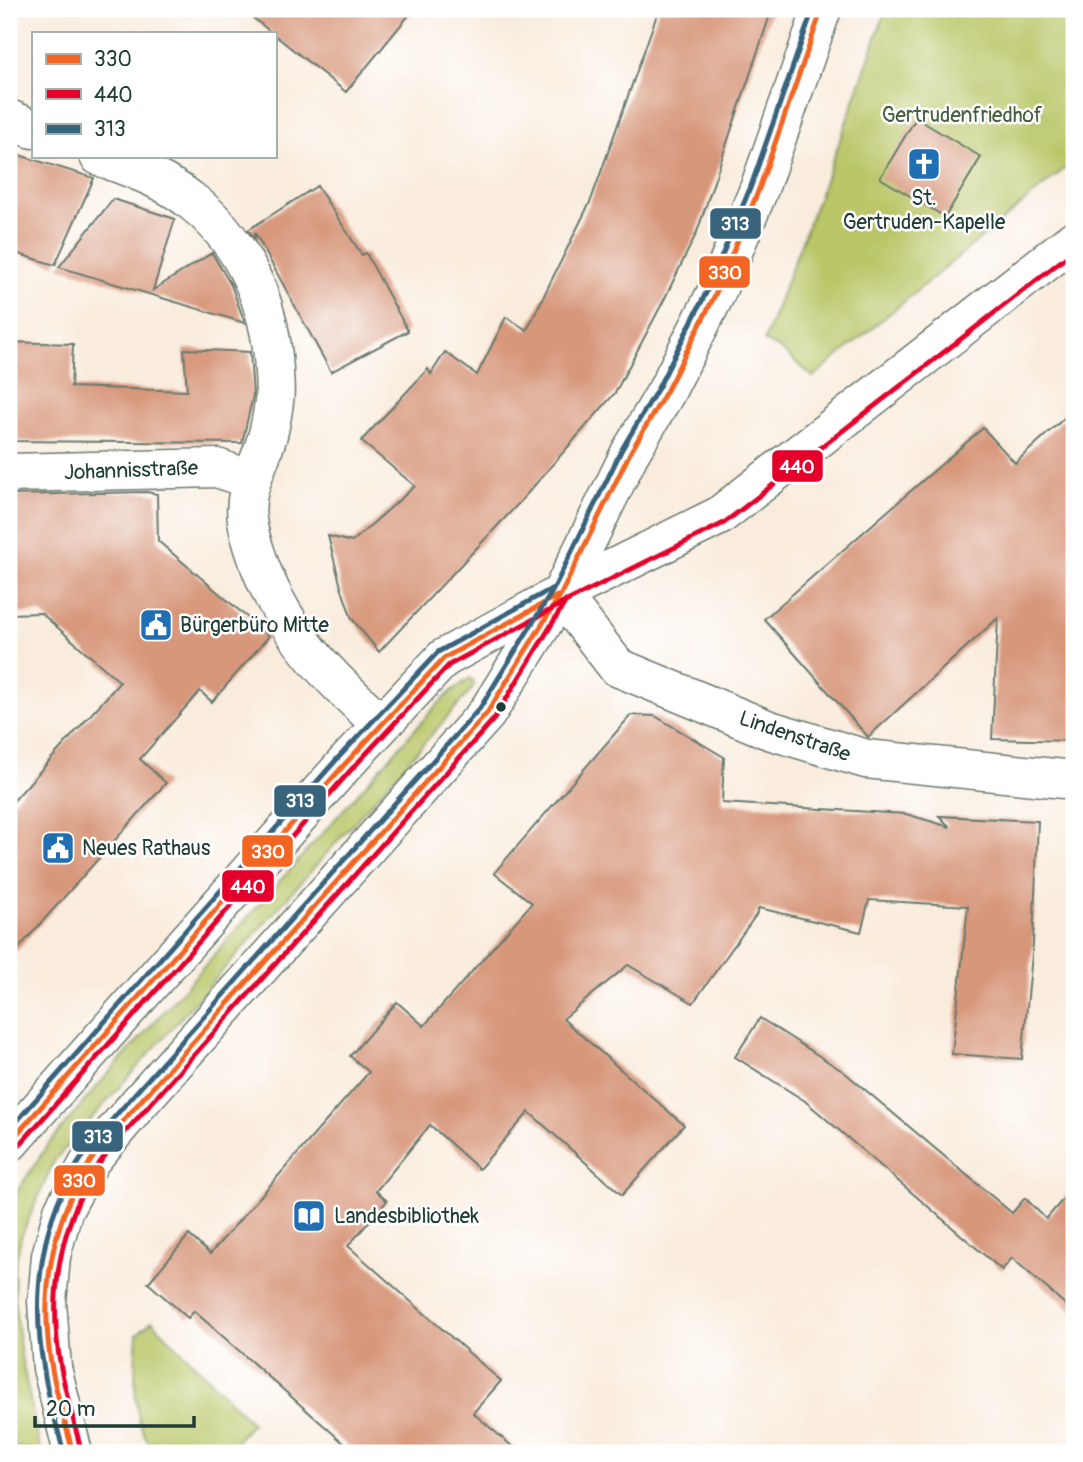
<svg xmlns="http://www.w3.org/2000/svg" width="1083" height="1462" viewBox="0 0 1083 1462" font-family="Pangolin,sans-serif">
	<rect width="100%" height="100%" fill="#fff"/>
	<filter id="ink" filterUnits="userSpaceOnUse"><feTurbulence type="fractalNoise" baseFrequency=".0143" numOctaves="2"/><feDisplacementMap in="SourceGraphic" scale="14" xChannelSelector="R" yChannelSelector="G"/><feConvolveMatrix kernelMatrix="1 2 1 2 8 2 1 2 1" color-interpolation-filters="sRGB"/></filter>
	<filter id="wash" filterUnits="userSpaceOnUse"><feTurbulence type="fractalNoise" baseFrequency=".00686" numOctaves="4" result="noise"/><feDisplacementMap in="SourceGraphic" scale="28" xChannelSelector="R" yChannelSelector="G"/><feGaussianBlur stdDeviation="1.57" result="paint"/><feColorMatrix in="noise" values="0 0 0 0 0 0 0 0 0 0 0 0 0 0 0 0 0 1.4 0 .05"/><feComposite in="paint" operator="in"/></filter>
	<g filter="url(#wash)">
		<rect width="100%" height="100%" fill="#f9ecdd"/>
		<path fill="#bac668" stroke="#6c824e" stroke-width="2" d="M886,9H1074V161L813,377L783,351L764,341L839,143Z
			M470,678L474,682L473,688L54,1161L21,1237L14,1270L15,1306L21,1356L41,1452L9,1446V1204L47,1146L94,1090L434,708L452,691Z
			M152,1321L252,1423L226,1453H157C129,1428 135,1368 137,1334Z"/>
		<g id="blocks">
			<path fill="#d7977a" d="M242,9H414L346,92Z
				M659,9H772L697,232L665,298L615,393L519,503L379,652L352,619L341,587L328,536L352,542L415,486L361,441L428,369L431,374L445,352L477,375L506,317L527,330L591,200Z
				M916,118L981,157L945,217L880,178Z
				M9,152L94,178L55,265L9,251Z
				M317,186L362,255L366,253L408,331L331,372L255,233V239L248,230Z
				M113,199L175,219L153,290L212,253L231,285L245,323L59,267Z
				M9,342L73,344L71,387L187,391L184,349L250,352L253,396L242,443L9,441Z
				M1074,409V741L992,739L998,618L868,737L764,619L983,428L1015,463Z
				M147,492L157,494L158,541L269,636L212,702L200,691L140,759L166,783L9,959V806L120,682L41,613L9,614V495Z
				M631,715L655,716L724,757L722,803L906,814L950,827L939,816L1038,821L1033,944L1022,1059L952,1054L968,906L869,900L861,932L759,908L756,915L693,1003L628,965L563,1019L684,1125L622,1195L529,1112L479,1169L430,1125L376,1191L387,1201L348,1246L501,1381L473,1413L520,1453H355L194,1311L188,1318L148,1283L189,1235L210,1254L369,1072L350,1056L397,1002L424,1026L532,903L494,873Z
				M760,1018L844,1072L1012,1213L1025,1198L1046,1219L1074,1187V1312L1012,1258L1002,1270L805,1101L735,1057Z"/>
		</g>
	</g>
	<g filter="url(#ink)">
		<use href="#blocks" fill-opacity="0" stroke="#6b7a6f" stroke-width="2"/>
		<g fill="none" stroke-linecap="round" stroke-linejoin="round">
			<defs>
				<path id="street" d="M9,119L33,129
					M99,156C130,168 164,179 190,200C243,240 271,305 274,370C274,381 276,392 274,402C272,416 270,431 265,444C257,469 243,492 247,520C249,536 255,551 260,566C287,637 327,674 381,724
					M9,473L217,468L251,480
					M561,594L617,667L769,730L866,759L1074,780"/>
				<path id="secondary" d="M9,1143L344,765L444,658L561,594L719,516L1074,240
					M73,1453L52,1368L47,1302L51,1256L63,1211L90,1161L138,1104L487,713L561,594L630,453L666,392L715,295L759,189L822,9"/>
			</defs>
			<use href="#street" stroke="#6b7a6f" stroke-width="41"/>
			<use href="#secondary" stroke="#6b7a6f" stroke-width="41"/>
			<use href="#street" stroke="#fff" stroke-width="38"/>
			<use href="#secondary" stroke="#fff" stroke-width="38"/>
			<defs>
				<path id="bus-1" d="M9,1143L344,765L444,658L557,596
					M73,1453C66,1425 57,1397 52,1369C39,1298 50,1223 90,1162C103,1141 122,1123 138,1104L487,713L561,594L630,453L666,392L715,295L759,189L822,9"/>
				<path id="bus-2" d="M16,1149L350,771L449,665L565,602L724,523L1074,251
					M81,1451C75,1423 66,1396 61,1368C48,1298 58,1227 97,1167C110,1147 129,1128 145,1110L494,719L566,601"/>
				<path id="bus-3" d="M9,1130L337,759L438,652L553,588
					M64,1453C57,1426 48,1398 44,1370C31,1298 40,1217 83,1156C97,1135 115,1117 131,1098L480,708L553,590L622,449L658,388L707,291L751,186L813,9"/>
			</defs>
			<use href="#bus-1" stroke="#fff" stroke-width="10"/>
			<use href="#bus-2" stroke="#fff" stroke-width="10"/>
			<use href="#bus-3" stroke="#fff" stroke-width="10"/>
			<use href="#bus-1" stroke="#f26522" stroke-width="5"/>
			<use href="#bus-2" stroke="#e4002b" stroke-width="5"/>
			<use href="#bus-3" stroke="#38647d" stroke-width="5"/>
		</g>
	</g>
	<defs>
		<symbol id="church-square" viewBox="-11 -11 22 22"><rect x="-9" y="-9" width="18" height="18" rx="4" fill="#1f6fb2" stroke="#fff"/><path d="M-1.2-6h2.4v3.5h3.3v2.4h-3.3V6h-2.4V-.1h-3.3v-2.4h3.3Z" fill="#fff"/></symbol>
		<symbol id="civic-square" viewBox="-11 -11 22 22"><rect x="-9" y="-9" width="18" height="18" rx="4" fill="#1f6fb2" stroke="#fff"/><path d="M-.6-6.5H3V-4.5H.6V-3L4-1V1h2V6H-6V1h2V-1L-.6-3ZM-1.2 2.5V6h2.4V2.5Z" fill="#fff"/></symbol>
		<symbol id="library-square" viewBox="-11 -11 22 22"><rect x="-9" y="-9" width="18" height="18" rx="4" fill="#1f6fb2" stroke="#fff"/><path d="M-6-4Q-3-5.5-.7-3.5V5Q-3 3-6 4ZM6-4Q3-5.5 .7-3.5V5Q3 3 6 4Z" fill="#fff"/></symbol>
	</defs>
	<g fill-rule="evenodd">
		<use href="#church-square" x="905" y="145" width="38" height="38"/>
		<use href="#civic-square" x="137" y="606" width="38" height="38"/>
		<use href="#civic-square" x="39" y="829" width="38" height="38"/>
		<use href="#library-square" x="290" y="1197" width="38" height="38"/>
	</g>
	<circle fill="#1f3d34" stroke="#fff" stroke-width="2.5" cx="501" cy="707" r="6"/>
	<g text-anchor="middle" stroke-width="5" stroke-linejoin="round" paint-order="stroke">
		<g font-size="21" fill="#465f41" stroke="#fff">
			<text x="962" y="122">Gertrudenfriedhof</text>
		</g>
		<g font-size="21" fill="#1f3d34" stroke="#fff" text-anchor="start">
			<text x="924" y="205" text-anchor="middle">St.<tspan x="924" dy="24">Gertruden-Kapelle</tspan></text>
			<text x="180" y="632">Bürgerbüro Mitte</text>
			<text x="82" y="855">Neues Rathaus</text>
			<text x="334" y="1223">Landesbibliothek</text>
		</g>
		<g font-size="21" fill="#1f3d34" stroke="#fff">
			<text transform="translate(131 470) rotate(-2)" y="7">Johannisstraße</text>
			<text transform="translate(795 736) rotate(19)" y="7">Lindenstraße</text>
		</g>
	</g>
	<g stroke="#fff" stroke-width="2.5">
		<rect x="709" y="207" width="53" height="33" rx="7" fill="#38647d"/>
		<rect x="698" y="255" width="53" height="34" rx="7" fill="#f26522"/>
		<rect x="771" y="449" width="53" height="34" rx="7" fill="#e4002b"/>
		<rect x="273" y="784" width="54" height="34" rx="7" fill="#38647d"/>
		<rect x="241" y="834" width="53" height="34" rx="7" fill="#f26522"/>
		<rect x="221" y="869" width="54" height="34" rx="7" fill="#e4002b"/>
		<rect x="71" y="1120" width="53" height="33" rx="7" fill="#38647d"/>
		<rect x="53" y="1164" width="53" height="33" rx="7" fill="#f26522"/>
	</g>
	<g font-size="19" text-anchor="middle" font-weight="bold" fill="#fff">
		<text x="735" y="230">313</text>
		<text x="725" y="279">330</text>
		<text x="797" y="473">440</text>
		<text x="300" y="807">313</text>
		<text x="268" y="858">330</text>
		<text x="248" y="893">440</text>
		<text x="98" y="1143">313</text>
		<text x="79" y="1187">330</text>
	</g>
	<rect width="1083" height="1462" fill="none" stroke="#fff" stroke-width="35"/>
	<rect x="32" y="32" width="245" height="126" fill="#ffffff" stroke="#a5b1ae" stroke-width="2"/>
	<rect x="46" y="54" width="35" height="10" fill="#f26522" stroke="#a5b1ae" stroke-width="2"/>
	<text x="94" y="66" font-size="21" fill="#1f3d34">330</text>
	<rect x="46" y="89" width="35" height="10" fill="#e4002b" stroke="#a5b1ae" stroke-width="2"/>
	<text x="94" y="102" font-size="21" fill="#1f3d34">440</text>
	<rect x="46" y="124" width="35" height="10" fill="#38647d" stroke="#a5b1ae" stroke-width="2"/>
	<text x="94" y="136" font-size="21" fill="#1f3d34">313</text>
	<path d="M35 1416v10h159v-10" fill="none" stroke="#1f3d34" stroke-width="3.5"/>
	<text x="46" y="1416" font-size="21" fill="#1f3d34" stroke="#ffffff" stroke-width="5" paint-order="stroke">20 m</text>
</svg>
